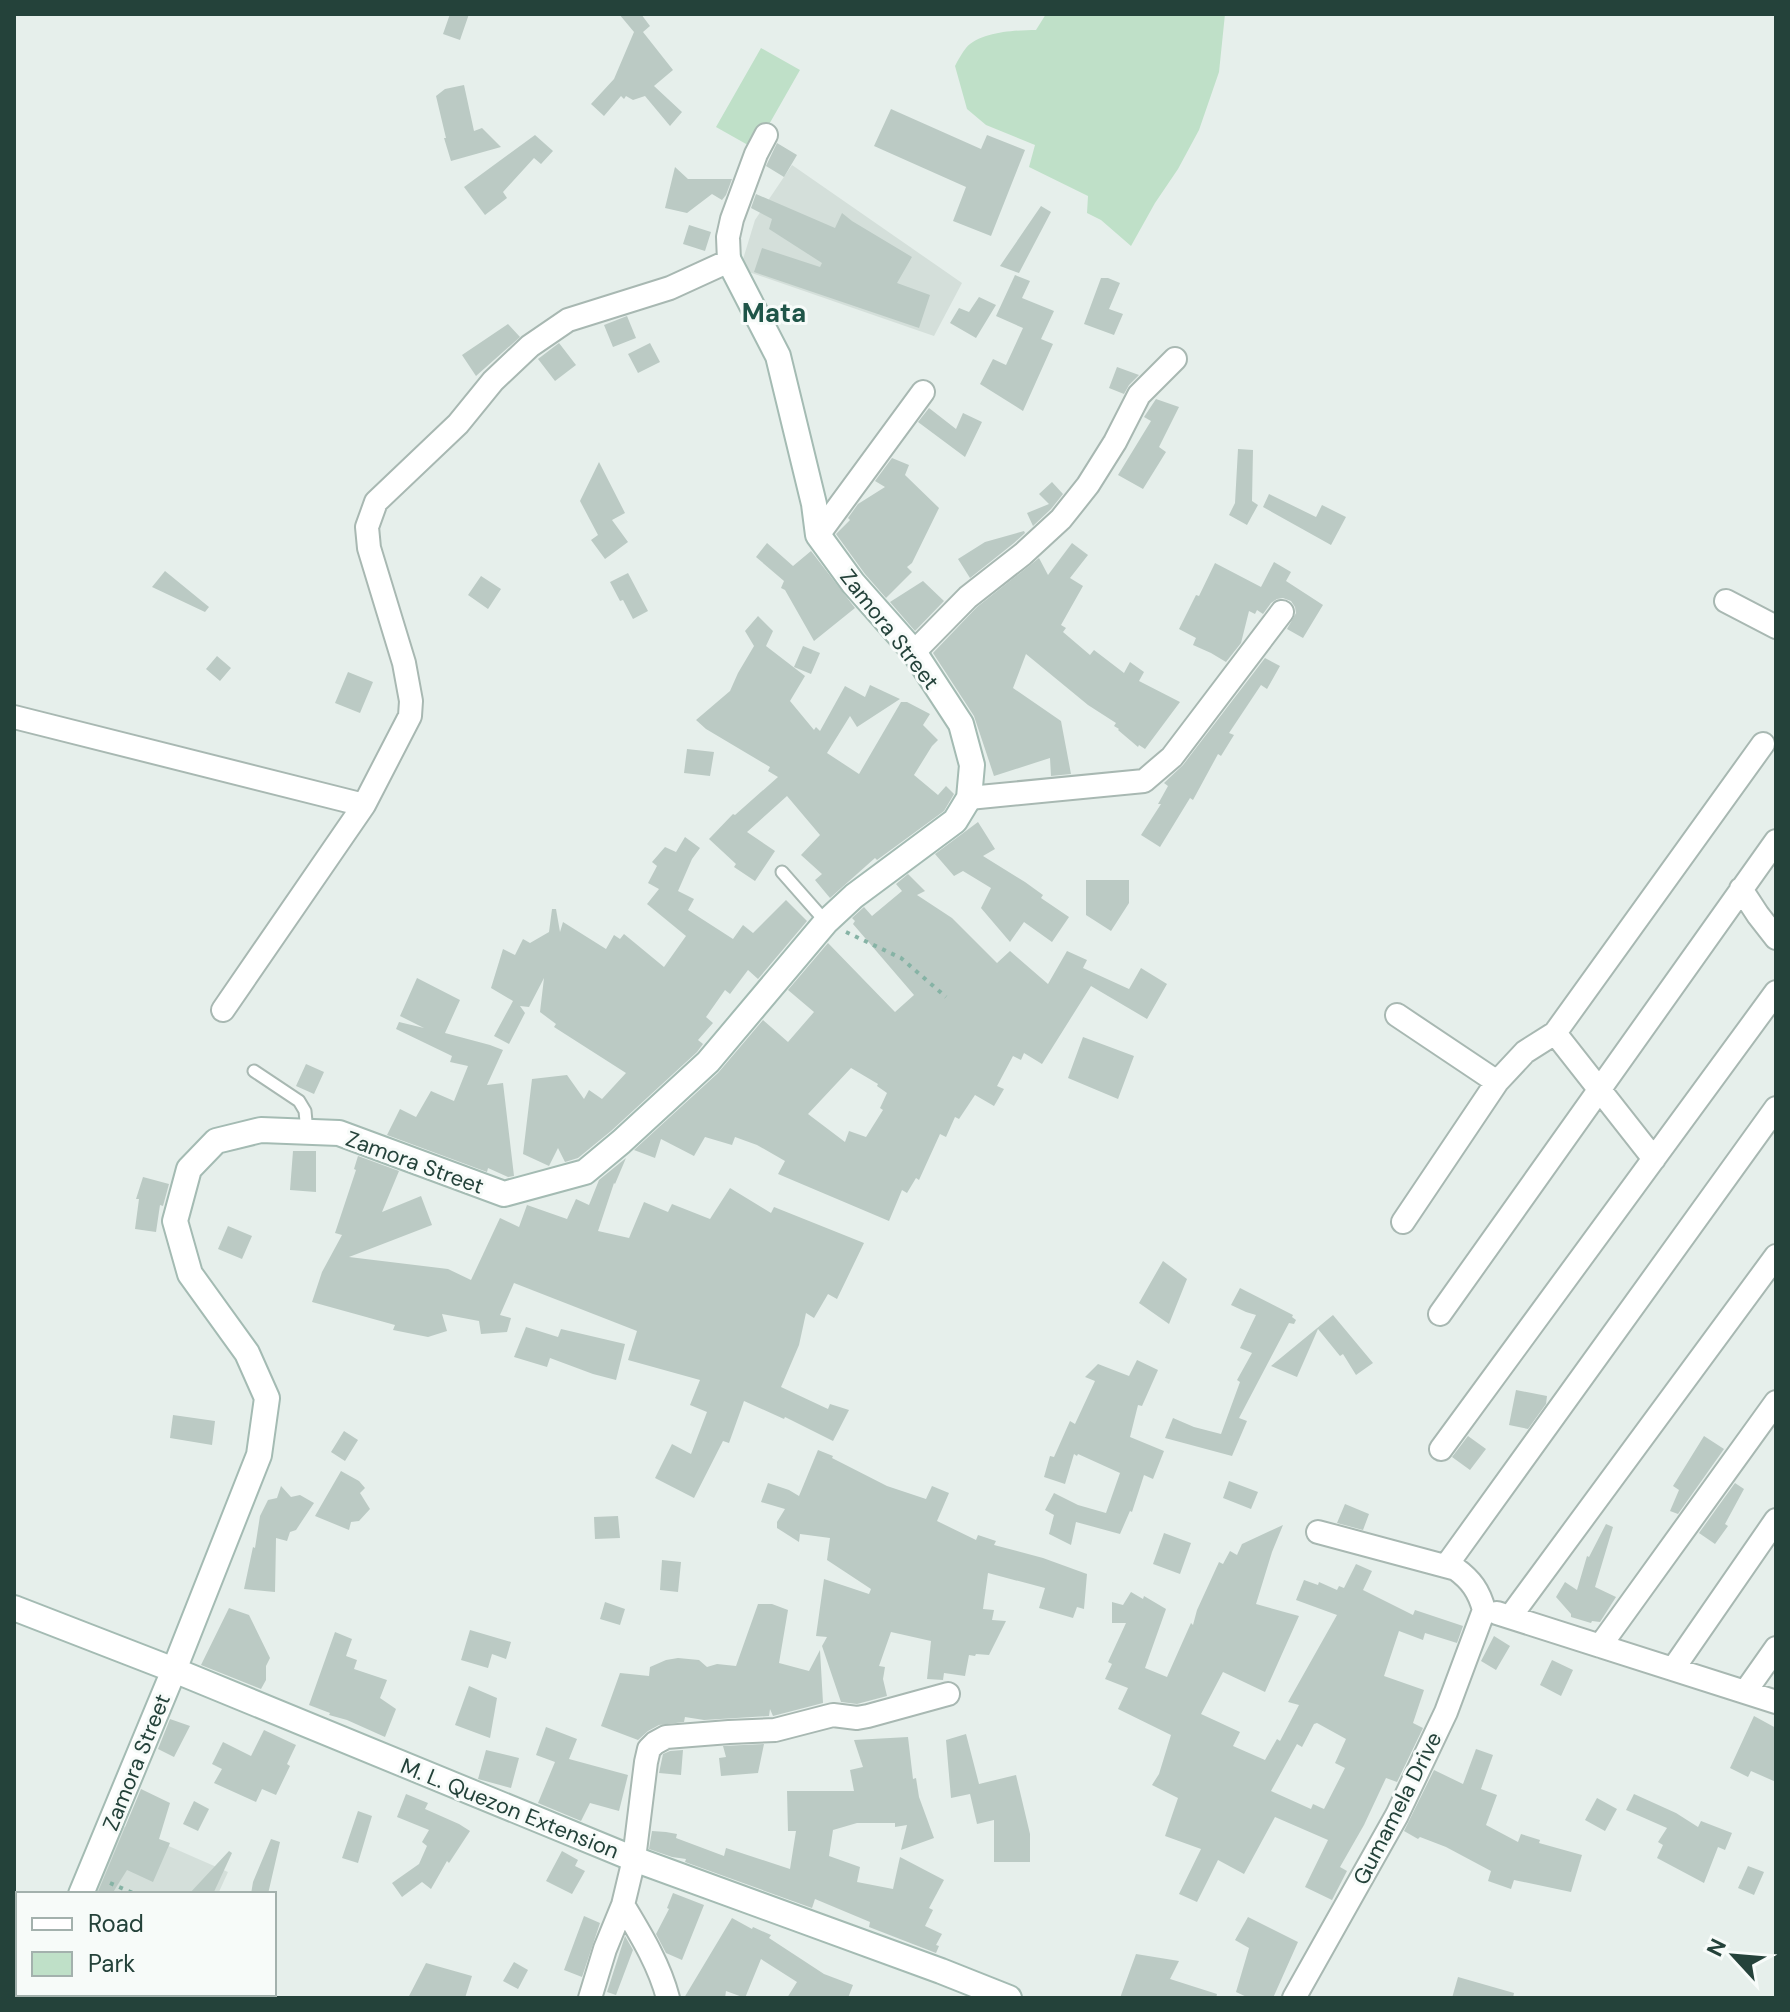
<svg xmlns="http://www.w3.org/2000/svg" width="1790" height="2012" viewBox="0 0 1790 2012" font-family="'DM Sans',sans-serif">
	<rect width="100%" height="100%" fill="#e6efeb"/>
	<path fill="#d4dfda" d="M792,165L962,283L934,336L740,269L755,220Z
		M116,1823L228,1872L218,1894H86Z
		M48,1994H213L211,1998H47Z"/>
	<path fill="#bfe0c8" d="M1046,14H1225L1219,72L1199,130L1178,169L1155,203L1131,246L1101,220L1087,213L1088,196L1029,167L1035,145L986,125L967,109L955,66C958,60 962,53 966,48C980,32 1016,30 1036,30Z
		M761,48L800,70L755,149L716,127Z"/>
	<path fill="#bbcac4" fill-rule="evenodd" d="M450,14H469L460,40L443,34Z
		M619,14H641L650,26L643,32L673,70L654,86L682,112L670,126L645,96L633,100L626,96L624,99L621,96L604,116L591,104L614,79L634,32Z
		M464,85L474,131L482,128L501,147L451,161L444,138H446L436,96L445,89Z
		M891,109L981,149L987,135L1025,150L991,236L953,221L966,187L874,146Z
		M535,135L553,151L541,164L534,158L503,192L507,198L485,215L464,187Z
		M777,143L797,155L784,177L766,166Z
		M675,167L688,179H732L726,195L722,200L712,194L687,213L665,208Z
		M756,194L835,228L842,213L852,221L912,257L897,283L930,295L919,328L754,272L762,248L820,267L822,263L769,229L772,219L751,208Z
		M1041,206L1051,212L1019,273L1000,266Z
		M689,225L711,232L705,251L683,244Z
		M1015,275L1030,281L1022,298L1054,311L1041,339L1053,344L1023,411L980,384L993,359L1006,365L1023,328L996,316Z
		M1101,278H1108L1120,283L1109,309L1123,314L1114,335L1084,324Z
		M979,297L996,305L976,338L950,323L959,308L969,312Z
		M627,316L636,338L613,347L604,325Z
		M508,324L520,337L476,376L462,355Z
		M559,343L576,365L555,381L538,359Z
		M650,343L660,362L638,373L628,354Z
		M1117,367L1139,375L1129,385L1124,394L1109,388Z
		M1156,399L1179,407L1159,447L1166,452L1143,489L1118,475L1151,421L1144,417Z
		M929,408L956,429L963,413L982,422L965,457L918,422Z
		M1238,449L1253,450L1252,501L1258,505L1247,525L1229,515L1235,503Z
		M892,458L909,465L905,475L939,508L912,563L907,567L912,572L886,598L865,574L836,534L850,520L848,518L858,504L885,487L875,481Z
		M599,462L625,513L612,520L628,542L605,559L591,540L598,535L580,501Z
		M1052,482L1063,494L1051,509L1033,526L1027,513L1049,504L1039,494Z
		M1269,494L1316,517L1322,505L1346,517L1331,545L1263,507Z
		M1024,531L1025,533L1014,543L970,578L958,559L985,542Z
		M767,543L793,566L811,551L855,608L814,641L785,590L781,588L784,581L756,557Z
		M1072,543L1088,555L1070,578L1083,586L1061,625L1066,628L1063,632L1090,655L1094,650L1124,673L1130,662L1144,672L1139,681L1180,702L1145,749L1139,745L1138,747L1118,730L1119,729L1114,726L1116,723L1088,705L1026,654L1013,688L1061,721L1071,774L1051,776L1050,758L994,776L974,716L933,653L977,607L1039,558L1048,575Z
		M1274,562L1291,572L1286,581L1323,605L1303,638L1287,629L1296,613L1295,607L1291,601L1283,598L1277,599L1271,603L1263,614L1257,610L1255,614L1249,611L1241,643L1226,662L1211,653L1193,645L1196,638L1179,629L1196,595L1199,596L1215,563L1261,587Z
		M165,571L209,607L205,612L152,587Z
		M628,573L648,611L633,619L623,600L620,601L610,582Z
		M481,576L501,589L488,609L468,595Z
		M923,581L944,601L915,631L890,602Z
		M758,616L773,631L766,646L805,676L790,701L814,730L816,727L820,731L845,686L865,697L870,685L900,699L857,727L850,716L827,753L859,774L901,702H907L930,714L923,725L938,740L932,746L914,775L938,795L946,786L954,794L944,811L877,860L875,858L830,898L815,880L822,874L801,855L820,835L787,796L747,832L775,851L755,881L734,867L736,864L709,839L733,814L735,815L778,777L768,771L770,767L706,729L696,720L730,691L738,673L754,646L745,631Z
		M803,646L820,653L811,674L794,667Z
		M217,656L231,668L220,681L206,669Z
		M1265,658L1280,666L1267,689L1261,685L1229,733L1234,735L1221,756L1218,754L1193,800L1190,798L1160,847L1141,835L1161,804H1158L1168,786L1164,783L1183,765Z
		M348,672L373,682L360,713L335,703Z
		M687,749L714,752L710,776L684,773Z
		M978,822L995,849L983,856L1025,882L1043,895L1041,898L1069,917L1052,942L1024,922L1010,942L981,908L991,888L963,871L954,876L935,854Z
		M685,837L700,848L692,859L678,891L694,899L688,910L733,939L743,925L753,933L786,900L807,921L758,979L748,970L730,994L725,990L706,1017L713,1023L698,1040L703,1044L697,1052L611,1131L578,1158L565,1162L558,1148L549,1166L523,1154L532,1079L567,1075L584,1099L589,1090L602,1099L626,1073L554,1027L556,1024L540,1012L544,978L529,1007L520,1006L525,1013L509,1044L494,1036L513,1001L491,988L503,949L515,955L523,939L530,943L549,932L552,909H556L560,932L563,922L606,949L614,935L620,939L624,934L664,967L686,936L647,904L659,889L648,883L657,866L652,862L665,847L676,852Z
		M908,874L925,891L917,895L952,918L997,963L1010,951L1048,984L1067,951L1087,960L1083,968L1129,989L1141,968L1167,984L1147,1019L1091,986L1042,1064L1024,1053L1021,1060L1013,1056L997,1086L1004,1089L994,1106L975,1095L959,1119L955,1117L946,1137L940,1134L919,1180L916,1178L907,1193L902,1190L889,1221L778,1174L785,1161L757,1145L735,1137L732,1145L705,1137L694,1156L661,1139L655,1158L634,1150L718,1073L763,1020L788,1042L814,1012L788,990L828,943L895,1012L914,995L853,924L855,921L852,918L864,907L872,916L902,891L896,884ZM851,1068L878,1084L877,1086L887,1093L880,1108L883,1110L866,1137L849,1131L845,1142L808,1114Z
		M1086,880H1129V903L1111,931L1086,915Z
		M417,978L460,1000L445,1033L490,1045L503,1050L487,1085L503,1083L514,1176L508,1177L488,1168L487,1172L387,1135L400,1109L416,1117L431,1091L454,1101L468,1066L450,1062L452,1056L396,1029L399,1022L424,1028L400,1016Z
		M1083,1037L1134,1056L1118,1099L1068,1078Z
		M306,1064L324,1072L314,1094L296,1086Z
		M293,1151H316V1192L290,1190Z
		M358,1156L399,1171L382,1212L421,1196L432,1225L349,1257L448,1269L471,1280L500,1218L519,1227L527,1205L567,1219L576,1199L589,1205L599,1180L626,1158L615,1184L614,1183L598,1231L629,1238L644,1202L668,1212L672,1204L710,1219L730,1188L771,1213L774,1207L864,1243L837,1299L828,1294L814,1318L806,1313L799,1345L781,1387L828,1409L830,1404L849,1410L833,1441L785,1417L784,1419L744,1401L729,1443L723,1441L694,1498L655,1478L672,1444L691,1454L707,1412L690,1405L700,1380L628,1360L637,1331L514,1283L500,1315L511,1318L507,1332L481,1334L479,1321L442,1314L447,1331L428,1337L393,1330L395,1325L312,1302L322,1272L342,1235L335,1233L356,1170L354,1169Z
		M143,1177L169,1184L163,1206L160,1205L156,1232L135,1229L139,1199H136Z
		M228,1226L252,1236L242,1259L218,1249Z
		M1163,1261L1187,1279L1169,1324L1139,1303Z
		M1240,1288L1293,1315L1292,1317L1296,1320L1294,1324L1289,1323L1239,1418L1247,1421L1232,1456L1165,1438L1173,1418L1194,1427L1221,1434L1240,1382L1237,1380L1252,1353L1240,1348L1256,1315L1246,1312L1231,1305Z
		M1333,1315L1373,1363L1356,1375L1343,1354L1340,1356L1318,1329L1297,1377L1271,1366Z
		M526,1327L558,1337L561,1329L625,1344L616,1380L593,1374L550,1358L547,1367L514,1357Z
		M1137,1360L1158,1370L1142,1406L1138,1405L1130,1437L1164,1451L1153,1479L1144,1475L1132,1512L1130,1511L1120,1534L1076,1522L1071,1545L1049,1534L1054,1515L1045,1510L1054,1493L1078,1505L1106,1513L1120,1473L1078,1454L1077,1456L1074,1454L1065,1484L1044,1477L1050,1456L1054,1457L1070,1421L1075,1424L1095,1381L1085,1377L1098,1364L1129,1376Z
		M1516,1390L1547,1396L1546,1404L1528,1429L1509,1425Z
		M173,1415L215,1421L212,1445L170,1438Z
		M344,1431L358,1440L345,1461L331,1452Z
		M1468,1436L1486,1449L1470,1470L1452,1457Z
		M1704,1436L1724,1449L1678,1514L1670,1511L1679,1490L1673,1486Z
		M818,1450L833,1456L832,1458L887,1486L926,1499L932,1486L949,1493L937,1521L976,1540L978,1535L996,1541L994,1545L1043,1558L1087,1574L1084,1609L1077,1607L1073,1618L1039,1608L1045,1588L988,1573L983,1609L994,1610L992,1620L1006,1621L989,1655L976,1654L975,1656L969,1655L965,1676L944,1673L943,1680L927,1679L931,1641L891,1632L879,1666L885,1667L883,1679L887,1696L857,1704L841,1702L822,1646L827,1637L816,1636L824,1579L869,1594L871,1589L827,1560L830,1538L800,1534L799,1542L777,1528V1522L785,1509L761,1502L768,1483L789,1490L799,1496Z
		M341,1471L359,1481L365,1488L360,1493L370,1509L359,1521L351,1522L349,1530L315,1516Z
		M1229,1481L1258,1492L1251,1509L1223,1498Z
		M1735,1483L1744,1489L1725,1524L1728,1526L1715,1544L1699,1533Z
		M281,1486L291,1497L300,1495L314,1503L296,1530L290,1532L287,1541L276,1538L275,1592L244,1589L253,1547L255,1548L260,1516L268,1500L277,1498Z
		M1345,1504L1369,1514L1363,1530L1337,1523Z
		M618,1516L620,1538L595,1539L594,1517Z
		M1606,1524L1613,1527L1595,1587L1616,1597L1600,1622L1592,1621L1591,1623L1571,1617V1614L1556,1597L1565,1582L1577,1590L1587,1556L1589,1557Z
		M1283,1525L1272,1552L1256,1604L1299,1616L1265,1692L1223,1672L1201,1714L1240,1732L1233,1746L1265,1760L1277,1739L1280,1741L1299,1705L1288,1702L1337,1615L1296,1600L1304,1580L1318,1585L1319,1582L1337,1590L1339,1586L1344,1588L1356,1564L1372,1571L1363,1590L1413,1615L1415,1610L1463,1626L1457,1643L1425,1633L1423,1640L1399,1631L1384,1676L1424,1690L1413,1723L1423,1728L1397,1782L1386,1778L1364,1825L1340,1867L1347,1871L1332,1900L1305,1887L1328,1840L1275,1817L1244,1874L1218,1860L1197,1902L1179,1894L1201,1849L1165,1836L1178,1798L1152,1785L1159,1774L1171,1735L1118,1709L1128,1688L1105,1679L1112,1664L1108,1662L1126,1623H1112V1602L1123,1605L1131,1592L1143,1599L1144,1596L1166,1609L1145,1668L1167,1677L1191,1623L1193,1625L1197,1610L1219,1562L1223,1564L1230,1551L1237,1555L1242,1544ZM1317,1723L1346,1739L1335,1763L1345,1768L1324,1809L1313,1804L1311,1809L1271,1791L1297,1744L1302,1747L1314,1724Z
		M1164,1533L1191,1543L1180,1574L1153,1564Z
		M662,1560L681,1562L678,1592L660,1590Z
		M605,1602L625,1609L620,1625L600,1619Z
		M758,1604H772L788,1610L779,1663L809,1671L820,1650L823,1703L773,1716L770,1709L769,1716L704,1720L685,1717L684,1722L659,1725L648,1731L638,1740L601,1726L620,1673L649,1676L650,1667L666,1660L678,1658L699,1660L707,1667L717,1664L736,1666Z
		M229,1608L249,1615L270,1658L266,1666V1680L261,1689L201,1665Z
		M470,1630L511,1642L506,1659L492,1654L488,1668L461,1660Z
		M335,1632L352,1639L346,1656L357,1660L354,1669L387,1680L380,1698L396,1709L385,1737L347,1720L329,1715L330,1713L309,1705Z
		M1494,1636L1510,1646L1496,1670L1481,1661Z
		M1552,1660L1573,1670L1561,1696L1540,1685Z
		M469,1686L497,1698L490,1738L455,1725Z
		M1754,1716L1776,1728V1782L1751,1771L1748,1777L1730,1768Z
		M170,1719L190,1726L174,1757L158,1749Z
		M546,1727L577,1739L569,1759L628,1775L619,1811L590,1803L581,1821L538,1803L555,1762L536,1755Z
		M264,1730L296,1745L287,1764L290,1766L276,1795L262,1789L256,1802L214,1783L222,1769L212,1764L223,1742L251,1756Z
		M966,1734L979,1784L1016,1775L1030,1834V1862H994V1820L977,1824L970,1794L951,1798L946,1740Z
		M908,1737L913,1779L916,1778L919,1797L934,1838L901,1850L907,1825L895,1827V1823H857L833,1830L829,1856L860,1867L857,1882L893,1889L900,1857L944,1880L929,1908L933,1910L925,1926L942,1934L936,1945L939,1946L936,1953L869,1927L870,1922L815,1899L812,1908L685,1862L686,1859L672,1857L649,1849L652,1831L666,1832L677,1834L676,1838L724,1856L726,1848L790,1869L796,1831H788L787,1791H854L850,1770L863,1767L854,1740Z
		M764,1744L758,1773L721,1776L719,1758L726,1757L723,1746Z
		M1476,1749L1493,1755L1481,1789L1497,1795L1486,1825L1518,1842L1521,1834L1540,1840L1539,1843L1582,1855L1571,1892L1514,1880L1511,1889L1488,1881L1491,1871L1446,1847L1420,1837L1418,1839L1404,1831L1434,1770L1463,1784Z
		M486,1750L519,1758L511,1788L478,1779Z
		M683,1750L681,1775L659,1773L663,1754L670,1751Z
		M141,1789L170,1803L159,1839L170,1843L153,1882L127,1870L112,1894H97Z
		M406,1794L428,1803L425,1809L459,1824L470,1831L449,1863L447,1861L431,1889L422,1882L402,1897L392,1883L419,1864L427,1846L422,1842L429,1830L397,1817Z
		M1634,1794L1676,1813L1698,1827L1701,1821L1732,1833L1725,1850L1718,1847L1704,1883L1657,1858L1663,1845L1658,1842L1667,1828L1626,1810Z
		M1597,1798L1617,1809L1605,1831L1585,1820Z
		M194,1801L209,1809L198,1831L183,1824Z
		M358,1811L372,1816L358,1863L342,1858Z
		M271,1839L280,1842L268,1894H251L253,1882Z
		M229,1851L232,1853L213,1894H189Z
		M562,1851L578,1860L575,1866L585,1871L572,1894L546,1881Z
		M1748,1866L1764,1872L1754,1895L1738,1888Z
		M673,1893L704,1905L682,1960L666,1953L656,1934L669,1909L667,1908Z
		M584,1916L600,1923L582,1977L564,1970Z
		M1248,1917L1298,1942L1273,1998H1249L1236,1992L1249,1948L1235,1940Z
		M732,1918L752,1929L753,1927L771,1935L769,1938L824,1974L853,1985L848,1998H787L797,1982L761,1959L745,1998L726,1991L725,1998H684Z
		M625,1936L633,1950L616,1995L607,1992Z
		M1136,1954L1179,1961L1170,1979L1217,1994L1216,1998H1120Z
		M514,1962L528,1970L518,1989L503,1981Z
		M426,1963L472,1976L465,1998H408Z
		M1458,1977L1514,1993L1513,1998H1452Z"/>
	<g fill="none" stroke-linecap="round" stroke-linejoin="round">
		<defs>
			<path id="lane" d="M782,872L826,922
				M254,1071L299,1101L305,1111L307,1132
				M14,1916L18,1918"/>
			<path id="street" d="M818,535L923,392
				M1726,601L1776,627
				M914,652L968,597L1023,554L1061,519L1088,485L1115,442L1139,395L1175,359
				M14,717L364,805L410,716L411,701L404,663L369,548L367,527L376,502L458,424L493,381L530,346L568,320L670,288L729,261L728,237L732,219L756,154L766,135
				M969,798L1144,781L1172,757L1282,612
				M1741,889L1758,915L1776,938
				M223,1010L364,805
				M1397,1015L1497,1082
				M1555,1033L1654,1159
				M1403,1222L1497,1082L1525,1052L1555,1033L1763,744
				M1440,1314L1776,841
				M1441,1449L1776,992
				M1318,1532L1456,1569C1471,1580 1479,1591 1484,1610
				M1446,1566L1776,1108
				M1497,1613L1776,1702
				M1510,1617L1776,1256
				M1600,1646L1776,1402
				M1673,1669L1776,1520
				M1745,1692L1776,1648
				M623,1905C641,1935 659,1964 668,1998
				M590,1998L605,1949L623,1905L634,1859L646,1762L649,1749L655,1743L666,1737L729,1732L775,1730L833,1715L857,1718L868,1716L948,1694
				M1294,1998L1397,1815L1446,1712L1484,1610"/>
			<path id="secondary" d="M14,1608L174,1670L634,1859L941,1971L1009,1998
				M81,1894L174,1670L259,1455L267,1398L247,1353L190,1274L175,1221L189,1169L216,1141L261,1130L339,1133L504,1194L585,1172L621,1142L708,1062L826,922L854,896L955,821L969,798L972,765L961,724L914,652L853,583L818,535L814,504L778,356L729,261
				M39,1998L41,1994"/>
		</defs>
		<use href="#lane" stroke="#a8b8b2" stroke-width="15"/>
		<use href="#street" stroke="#a8b8b2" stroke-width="26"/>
		<use href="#secondary" stroke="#a4bbb3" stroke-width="28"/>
		<path stroke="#86b3a5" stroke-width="4" stroke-dasharray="4 6" stroke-linecap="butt" d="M846,932L901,958L946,997
			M110,1883L135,1894"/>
		<use href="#lane" stroke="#fff" stroke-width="11"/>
		<use href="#street" stroke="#fff" stroke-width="22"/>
		<use href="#secondary" stroke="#fff" stroke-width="24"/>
	</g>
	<g text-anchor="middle" stroke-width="6" stroke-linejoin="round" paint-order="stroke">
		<g font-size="22" fill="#24423a" stroke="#f7fbf9">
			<text transform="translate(890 629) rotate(52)" y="8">Zamora Street</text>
			<text transform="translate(415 1162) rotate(20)" y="8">Zamora Street</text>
			<text transform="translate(136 1762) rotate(-68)" y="8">Zamora Street</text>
			<text transform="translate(510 1808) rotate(22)" y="8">M. L. Quezon Extension</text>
			<text transform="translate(1397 1808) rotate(-63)" y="8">Gumamela Drive</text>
		</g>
		<g font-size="26" font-weight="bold" fill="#1f5548" stroke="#f7fbf9">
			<text x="774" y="322">Mata</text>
		</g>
	</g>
	<rect width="1790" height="2012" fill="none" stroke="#24423a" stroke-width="32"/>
	<rect x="16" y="1892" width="260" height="104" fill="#f7fbf9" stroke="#a3b1ad" stroke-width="2"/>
	<rect x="32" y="1918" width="40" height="12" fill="#ffffff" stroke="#a3b1ad" stroke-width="2"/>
	<text x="88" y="1932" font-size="24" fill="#24423a">Road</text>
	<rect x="32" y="1952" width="40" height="24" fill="#bfe0c8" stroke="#a3b1ad" stroke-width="2"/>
	<text x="88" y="1972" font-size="24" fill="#24423a">Park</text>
	<g transform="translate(1734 1956) rotate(296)" stroke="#f7fbf9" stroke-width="6" paint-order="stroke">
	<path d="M0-6L14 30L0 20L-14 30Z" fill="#24423a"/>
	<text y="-12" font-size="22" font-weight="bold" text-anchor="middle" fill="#24423a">N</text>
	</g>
</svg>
